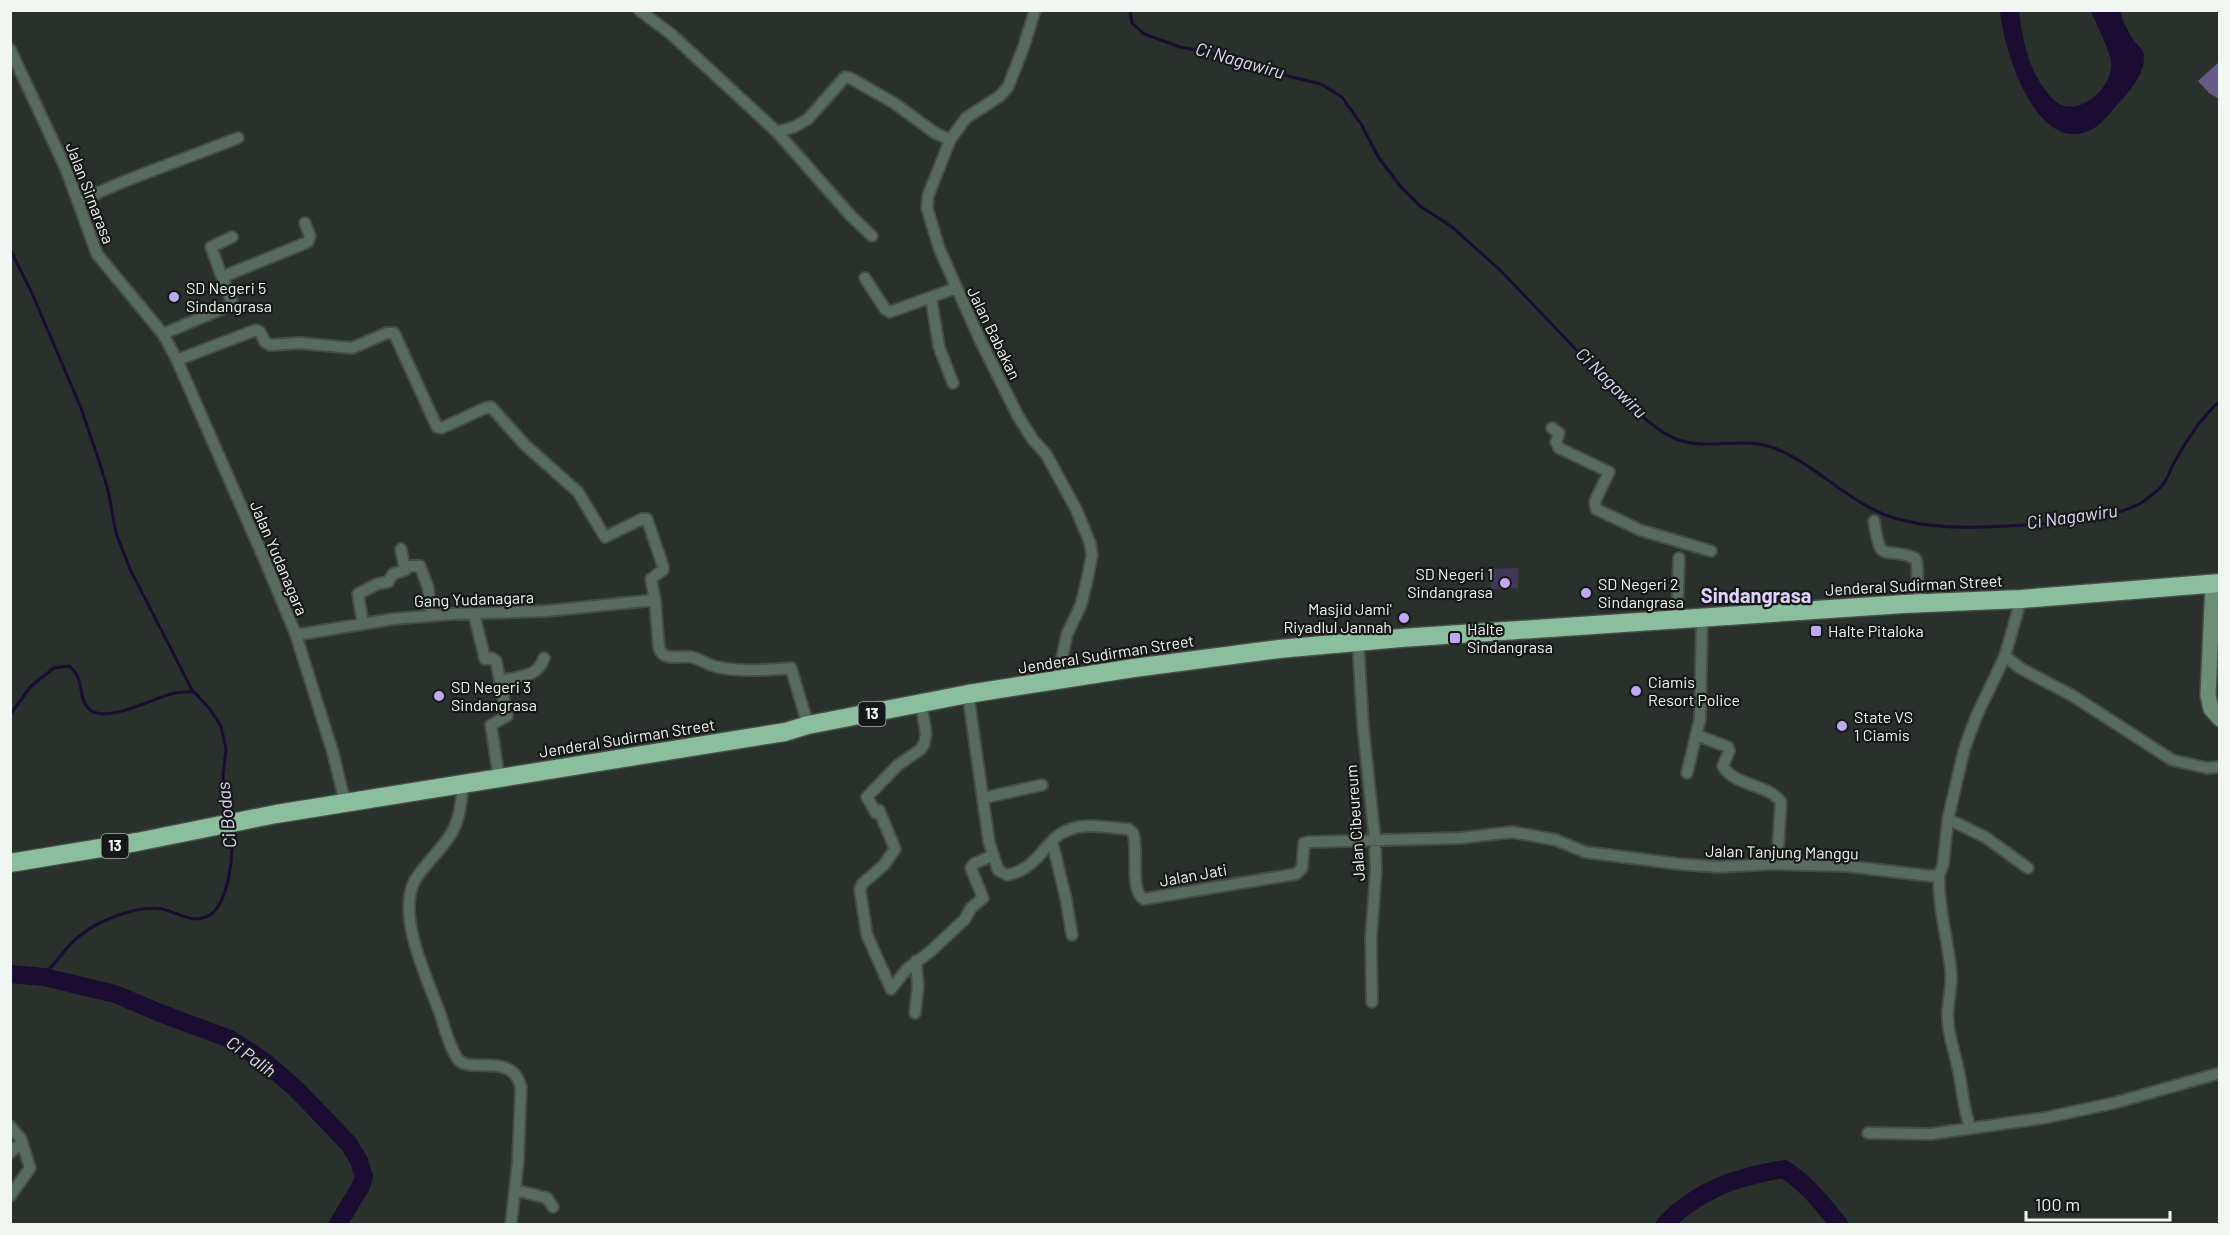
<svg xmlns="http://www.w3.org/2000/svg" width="2230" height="1235" viewBox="0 0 2230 1235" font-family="Barlow,sans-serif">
	<rect width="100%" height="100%" fill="#2a312c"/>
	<path fill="#423759" d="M1518,568V588L1491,589L1490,569Z"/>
	<path fill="#675a87" d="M2219,62V99L2209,93L2198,81Z"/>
	<path fill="#1b0c32" d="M2000,11H2019C2023,43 2029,74 2053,99C2075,122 2114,88 2111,62C2108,44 2097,28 2091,11H2120C2122,19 2126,28 2131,36C2135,45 2144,47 2144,58C2144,75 2128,94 2117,105C2108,115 2099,128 2086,132C2034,150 2003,47 2000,11Z"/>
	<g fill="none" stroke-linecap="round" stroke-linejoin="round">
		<path stroke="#1b0c32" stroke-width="3" d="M1130,10L1132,23L1144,34L1180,47L1237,58L1280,74L1321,84L1342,97L1361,124L1379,158L1401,187L1420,206L1452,227L1500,270L1634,410C1647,420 1663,435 1679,440C1711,451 1744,435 1777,449C1819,467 1850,504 1894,518C1908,522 1925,525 1939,526C1979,530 2113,524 2144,501C2150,496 2160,490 2164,483C2169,477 2170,469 2174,463C2186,441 2201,417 2220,401
			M10,249L31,291L81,408L99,461L108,490L116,533L130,569L193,692
			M10,715L31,686L54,668L69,666C86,679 77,700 90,710C108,723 152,699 171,694C178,691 186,692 194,692L209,708L221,726L226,749L223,776L228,816
			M44,977C69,943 84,925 125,913C138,909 149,907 162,909C176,912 191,923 206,917C229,909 235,849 231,828"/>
		<path stroke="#1b0c32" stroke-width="18" d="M10,974L44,977L115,994L160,1013L230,1039L264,1061L297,1090L349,1144L359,1161L364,1177L361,1186L338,1224
			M1665,1224C1699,1189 1737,1177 1784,1169C1810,1186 1820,1202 1839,1224"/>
		<defs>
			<path id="street" d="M639,10L671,34L777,132L794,127L808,119L845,77L852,79L894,103L935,133L950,140
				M1035,10L1024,46L1008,87L1000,96L966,118L950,140L928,196L927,208L939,248L980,340L1018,416L1033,440L1046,454L1076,509L1090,543L1092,555L1087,580L1081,605L1067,634L1057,681
				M10,49L66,169L97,254L163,334L177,360L269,570L296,635L333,753L345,802
				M777,132L851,216L872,236
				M79,201L125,181L238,138
				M222,277L211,247L232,237
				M865,278L885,309L890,312L956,288
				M931,298L939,347L953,383
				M163,334L231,305L232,302L222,277L308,242L310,236L305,223
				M177,360L256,330L260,332L265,342L270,345L299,343L352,348L387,333H394L437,427L442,428L485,408L491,407L525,445L578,492L605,537L642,519H647L663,566V570L651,579L655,600L659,648C663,662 679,655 691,657C700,659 708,665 717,667C742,672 767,670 791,668L808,725
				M1552,428L1559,433L1556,442L1559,448L1609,472L1595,501L1596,509L1640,530L1711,551
				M1874,521C1881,567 1883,545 1915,558L1917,563L1918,604
				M405,570L409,566H420L428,587L431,615
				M474,614L485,659L492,658L496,661L507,716L491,725L499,778
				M1677,619L1679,558
				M363,624L358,594L377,584L388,582L393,574L405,570L401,549
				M296,635L393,619L452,614L546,611L655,600
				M1358,642L1363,726L1375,840L1376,870L1371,938L1372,1002
				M2005,656L2020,668L2073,696L2172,760L2207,768L2220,767
				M500,681C518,676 538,678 544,658
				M968,694L989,842L998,870L1007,875C1042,868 1044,837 1071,829C1089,823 1110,828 1128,829L1133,833C1139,850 1129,891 1144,899L1296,874L1302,868L1304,843L1309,842L1461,838L1512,832L1556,840L1585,852L1679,864L1719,867L1770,864L1846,866L1930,876L1939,875L1943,865L1948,819L1964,750L1976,717L2005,656L2021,599
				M921,703L926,734L924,744L921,749L898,765L867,797L876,813L879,810L895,849L884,865L862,884L860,890L867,935L891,989L907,969L931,951L965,919L971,908L983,898L971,868L974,864L993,855
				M1696,735L1728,747L1729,751L1723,766C1735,787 1767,783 1781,802L1777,864
				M1687,773L1700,719L1702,618
				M463,785C461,802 460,822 449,837C439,852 425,864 415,880C397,913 424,971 436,1003C444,1021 446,1041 457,1058C468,1076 512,1050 521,1087L518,1162L511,1224
				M983,798L1042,785
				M1948,819L1985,837L2028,868
				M1052,841L1066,899L1072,935
				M1939,875C1938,908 1948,939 1951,972C1952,985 1949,996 1948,1009C1946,1030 1955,1052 1959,1073C1963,1093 1963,1107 1970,1127
				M915,1013L918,987L916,961
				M10,1126L21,1139L30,1168L10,1196
				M1868,1133L1931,1134L2044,1118L2114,1103L2220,1073
				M10,1153L22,1142
				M515,1190L547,1198L553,1207"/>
			<path id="secondary" d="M2213,584L2208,695L2211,709L2220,719"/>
			<path id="highway" d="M10,863L137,842L276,814L785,732L808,725L968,694L1134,668L1279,649L1401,638L1904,604L2021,599L2220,583"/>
		</defs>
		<use href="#street" stroke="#464d48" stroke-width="14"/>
		<use href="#secondary" stroke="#464d48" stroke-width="18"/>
		<use href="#highway" stroke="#464d48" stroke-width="21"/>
		<use href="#street" stroke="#576b5e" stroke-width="10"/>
		<use href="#secondary" stroke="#6c8d78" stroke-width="15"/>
		<use href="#highway" stroke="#8abe9d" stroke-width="18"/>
	</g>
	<g fill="#bfa9f4" stroke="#151816" stroke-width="2">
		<circle cx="174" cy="297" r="6"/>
		<circle cx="1505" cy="583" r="6"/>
		<circle cx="1586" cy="593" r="6"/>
		<circle cx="1404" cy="618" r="6"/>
		<rect x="1810" y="625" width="12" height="12" rx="3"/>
		<rect x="1449" y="632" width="12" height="12" rx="3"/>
		<circle cx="1636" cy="691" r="6"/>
		<circle cx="439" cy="696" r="6"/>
		<circle cx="1842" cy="726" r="6"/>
	</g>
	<g text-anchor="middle" stroke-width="4.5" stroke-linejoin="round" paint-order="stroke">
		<g fill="#151816" stroke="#afb3b1" stroke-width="1.5">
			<rect x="858.5" y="702" width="27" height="24" rx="4.5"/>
			<rect x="101.5" y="834" width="27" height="24" rx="4.5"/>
		</g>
		<g font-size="15" font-weight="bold" fill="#f1f6f3">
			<text x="872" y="719">13</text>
			<text x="115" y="851">13</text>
		</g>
		<g font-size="16" fill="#f1f6f3" stroke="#151816">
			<text transform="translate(90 193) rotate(69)" y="6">Jalan Sirnarasa</text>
			<text transform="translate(994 333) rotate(64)" y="6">Jalan Babakan</text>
			<text transform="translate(279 558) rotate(67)" y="6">Jalan Yudanagara</text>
			<text transform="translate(1914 585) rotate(-3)" y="6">Jenderal Sudirman Street</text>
			<text transform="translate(474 599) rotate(-2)" y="6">Gang Yudanagara</text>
			<text transform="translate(1106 654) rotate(-9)" y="6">Jenderal Sudirman Street</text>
			<text transform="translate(627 738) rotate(-9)" y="6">Jenderal Sudirman Street</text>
			<text transform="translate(1355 823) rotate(-94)" y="6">Jalan Cibeureum</text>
			<text transform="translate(1782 852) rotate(1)" y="6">Jalan Tanjung Manggu</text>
			<text transform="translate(1193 875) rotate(-10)" y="6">Jalan Jati</text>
		</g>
		<g font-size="16" fill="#f1f6f3" stroke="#151816" text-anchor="start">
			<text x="186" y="294">SD Negeri 5<tspan x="186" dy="18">Sindangrasa</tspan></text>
			<text x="1493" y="580" text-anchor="end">SD Negeri 1<tspan x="1493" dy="18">Sindangrasa</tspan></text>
			<text x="1598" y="590">SD Negeri 2<tspan x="1598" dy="18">Sindangrasa</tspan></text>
			<text x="1392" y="615" text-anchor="end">Masjid Jami'<tspan x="1392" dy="18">Riyadlul Jannah</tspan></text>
			<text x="1467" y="635">Halte<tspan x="1467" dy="18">Sindangrasa</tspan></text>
			<text x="1828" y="637">Halte Pitaloka</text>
			<text x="1648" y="688">Ciamis<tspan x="1648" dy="18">Resort Police</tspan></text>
			<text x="451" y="693">SD Negeri 3<tspan x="451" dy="18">Sindangrasa</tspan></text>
			<text x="1854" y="723">State VS<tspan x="1854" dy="18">1 Ciamis</tspan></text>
		</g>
		<g font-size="18" font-style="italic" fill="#e1d9f7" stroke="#151816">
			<text transform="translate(1240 61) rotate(16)" y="6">Ci Nagawiru</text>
			<text transform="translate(1611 383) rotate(45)" y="6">Ci Nagawiru</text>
			<text transform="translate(2072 517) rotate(-8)" y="6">Ci Nagawiru</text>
			<text transform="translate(227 815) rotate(-96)" y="6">Ci Bodas</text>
			<text transform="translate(251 1057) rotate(36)" y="6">Ci Palih</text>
		</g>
		<g font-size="20" font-weight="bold" fill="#dfd3fe" stroke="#151816">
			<text x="1756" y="603">Sindangrasa</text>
		</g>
	</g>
	<rect width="2230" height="1235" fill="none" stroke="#f1f6f3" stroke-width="24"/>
	<path d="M2026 1211v9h144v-9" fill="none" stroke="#f1f6f3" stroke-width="3"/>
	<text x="2035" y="1211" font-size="18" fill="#f1f6f3" stroke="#151816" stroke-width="4.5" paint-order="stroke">100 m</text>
</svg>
